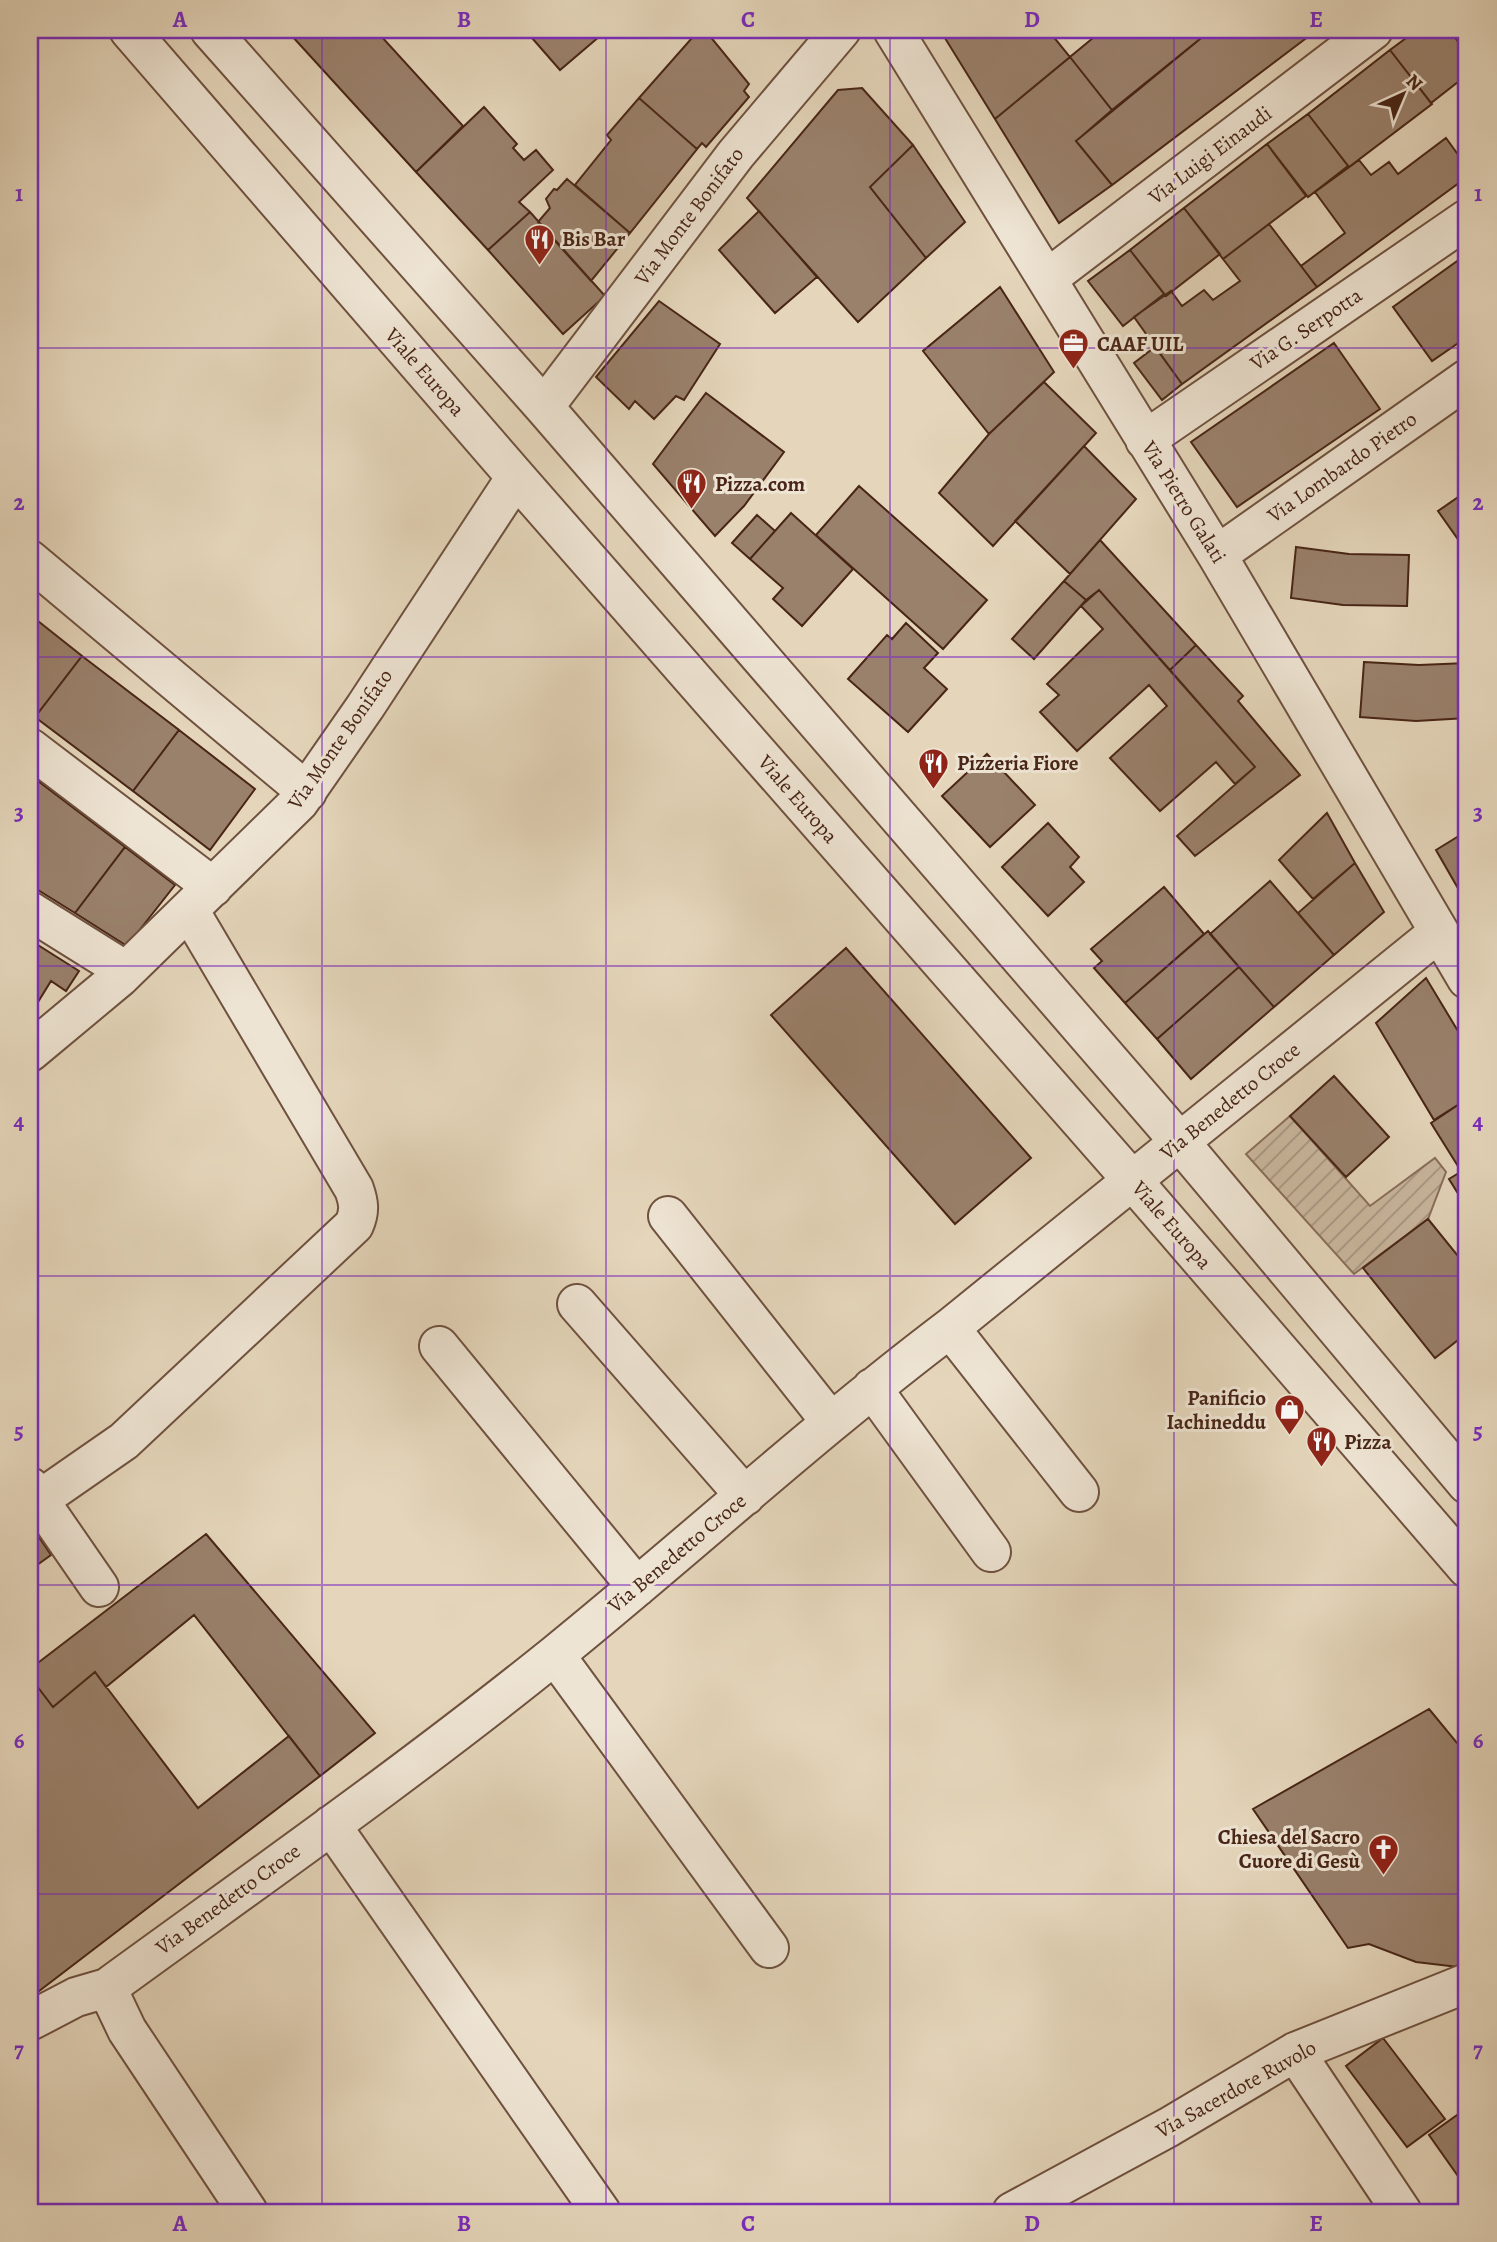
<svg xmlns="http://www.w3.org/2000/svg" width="1497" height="2242" viewBox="0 0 1497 2242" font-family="Alegreya,serif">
	<defs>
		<pattern id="garden-furrows" width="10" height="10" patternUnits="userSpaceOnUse" patternTransform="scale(1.75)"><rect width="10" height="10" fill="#cab89f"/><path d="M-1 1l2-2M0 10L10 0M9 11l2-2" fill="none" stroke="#a69581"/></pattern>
	</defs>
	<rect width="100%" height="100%" fill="#e5d6bb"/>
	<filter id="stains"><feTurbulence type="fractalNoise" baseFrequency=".00286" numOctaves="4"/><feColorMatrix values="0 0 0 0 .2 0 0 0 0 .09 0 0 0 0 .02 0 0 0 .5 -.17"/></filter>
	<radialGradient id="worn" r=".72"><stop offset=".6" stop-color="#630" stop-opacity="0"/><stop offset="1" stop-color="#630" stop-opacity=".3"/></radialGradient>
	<path fill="url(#garden-furrows)" stroke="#896e5a" stroke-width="2" d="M1290,1116L1370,1206L1435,1158L1446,1172L1428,1219L1354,1274L1246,1154Z"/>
	<path fill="#9a816c" stroke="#482516" stroke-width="2" d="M299,30H380L383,33L380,35L463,126L416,172L292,36Z
		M525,30H607L560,70Z
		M699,30H705L749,84L744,91L749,97L706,147L702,143L697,149L639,98Z
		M940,30H1048L1070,57L995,119Z
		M1086,30H1211L1112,110L1070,57L1093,38Z
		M1211,30H1317L1112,185L1076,141Z
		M1417,30H1449L1467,53V90L1465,92L1458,82L1431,103L1390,50Z
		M1449,30H1467V53Z
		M1390,50L1432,104L1349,167L1308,114Z
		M1070,57L1112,110L1076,141L1112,185L1059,223L995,119Z
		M862,88L913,145L870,187L926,258L858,322L747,198L838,90Z
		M639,98L697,149L630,233L575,185L611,140L607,135Z
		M484,107L517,144L513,148L524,160L536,150L553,170L519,202L530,212L488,250L416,172Z
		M1308,114L1348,166L1308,197L1267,144Z
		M1446,138L1467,167V177L1317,287L1301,266L1345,233L1315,192L1359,160L1371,175L1389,162L1398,174Z
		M1267,144L1306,196L1223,259L1184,208Z
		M913,145L965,222L926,258L870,187Z
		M567,179L630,233L591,281L538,222L550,208L546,199L554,189L557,190Z
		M1184,208L1220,254L1166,296L1130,250Z
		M759,211L817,277L775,313L719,250Z
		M530,212L605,296L563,334L488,250Z
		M1269,224L1317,287L1182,384L1134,317L1171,291L1182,306L1204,290L1213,300L1240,281L1223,259Z
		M1130,250L1164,294L1123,326L1088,281Z
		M1467,254V337L1432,361L1393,307Z
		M1000,287L1054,372L989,434L923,351Z
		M659,301L720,344L684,400L676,396L654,419L635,401L629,409L596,377Z
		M1334,343L1380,409L1237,507L1191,442Z
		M1155,347L1182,384L1162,400L1134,363Z
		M1044,382L1096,433L993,546L939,493L989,434Z
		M706,393L784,452L744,506L715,536L653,464Z
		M1084,446L1136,499L1070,574L1015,521Z
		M859,486L987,600L943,649L816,535Z
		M1467,491V552L1438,511Z
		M791,513L853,569L802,626L773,599L783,588L750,559Z
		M757,515L775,531L750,559L732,543Z
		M1100,540L1196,645L1170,670L1099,590L1086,600L1064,581Z
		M1296,547L1349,554L1409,555L1407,606L1343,605L1291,598Z
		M1064,581L1086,600L1034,659L1012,639Z
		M1099,590L1255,767L1235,784L1216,762L1160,811L1110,758L1167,706L1149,685L1077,751L1040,712L1059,695L1047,684L1103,629L1081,606Z
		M38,621L82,656L35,717L30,713V633Z
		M906,623L938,653L924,668L947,689L908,732L848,679L887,635L892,639Z
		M1196,645L1243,696L1238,701L1300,775L1195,856L1177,836L1255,767L1170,670Z
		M82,656L179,730L133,791L35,717Z
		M1364,662L1419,665L1467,663V718L1416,721L1360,717Z
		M179,730L255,789L210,850L133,791Z
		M987,754L1035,805L990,847L942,796Z
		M30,775L125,847L75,913L30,885Z
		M1327,813L1355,863L1313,899L1279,860Z
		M1048,823L1079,857L1070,867L1084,882L1048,916L1002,867Z
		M1467,831V904L1436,850Z
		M125,847L175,885L127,946L75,913Z
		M1355,863L1384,912L1334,955L1298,913Z
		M1270,881L1334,955L1274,1007L1210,934Z
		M1164,887L1204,934L1125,1003L1094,968L1102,961L1091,949Z
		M1208,931L1239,967L1157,1039L1125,1003Z
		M30,940L79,971L66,991L51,981L30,1015Z
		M846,948L1031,1158L955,1224L771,1015Z
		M1239,967L1274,1007L1191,1079L1157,1039Z
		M1426,978L1467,1046V1099L1434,1120L1376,1023Z
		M1334,1076L1389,1137L1346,1177L1290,1116Z
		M1467,1099V1168L1461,1171L1431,1123Z
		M1467,1168V1208L1449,1179Z
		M1428,1219L1467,1267V1333L1435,1358L1363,1268Z
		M30,1524L51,1555L30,1570Z
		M206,1534L375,1733L320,1776L194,1615L106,1687L95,1672L53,1707L30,1677V1669Z
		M95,1672L198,1808L289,1736L320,1776L30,1998V1677L53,1707Z
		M1429,1709L1467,1755V1958L1458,1967L1416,1962L1369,1944L1348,1948L1253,1809Z
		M1383,2038L1445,2119L1407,2147L1346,2066Z
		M1467,2108V2184L1465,2186L1429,2135Z"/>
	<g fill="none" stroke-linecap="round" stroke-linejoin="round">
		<defs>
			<path id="minor" d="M129,30L516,477L1132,1180L1467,1568
				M210,30L544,407L1179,1141L1467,1484
				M893,30L1217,555L1467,979
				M1047,279L1373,30
				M544,407L736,154L841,30
				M1145,440L1467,219
				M1217,555L1467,379
				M30,560L307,792
				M30,748L213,887
				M30,911L126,971
				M30,1052L120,977L299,802L365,707L516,477
				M668,1216L831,1422
				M577,1304L745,1496
				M950,1328L1079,1492
				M439,1346L637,1587
				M872,1388L991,1552
				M30,1487L99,1587
				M39,1500L124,1441L354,1225C360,1211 359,1203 354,1189L189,910
				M555,1655L769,1948
				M331,1825L601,2212
				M30,2021L76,1997L107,1988
				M1295,2052L1402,2212
				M248,2212L127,2030L107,1988C258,1878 411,1771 556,1654C689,1546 814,1431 950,1328L1439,932
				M1012,2212L1169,2127L1295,2052L1467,1983"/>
		</defs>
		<use href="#minor" stroke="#6f513f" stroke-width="42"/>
		<use href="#minor" stroke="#eee4d3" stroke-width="38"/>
	</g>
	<path fill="none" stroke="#7b2cbf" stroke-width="2" stroke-opacity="0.55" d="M322,30V2212M606,30V2212M890,30V2212M1174,30V2212M30,348H1467M30,657H1467M30,966H1467M30,1276H1467M30,1585H1467M30,1894H1467"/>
	<defs>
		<symbol id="restaurant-pin" viewBox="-11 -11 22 30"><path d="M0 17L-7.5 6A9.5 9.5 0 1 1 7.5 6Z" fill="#8f2418" stroke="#eee4d3"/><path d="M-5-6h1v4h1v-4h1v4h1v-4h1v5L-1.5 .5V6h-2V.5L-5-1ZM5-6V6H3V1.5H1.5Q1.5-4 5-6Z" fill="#fff"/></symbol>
		<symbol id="office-pin" viewBox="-11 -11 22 30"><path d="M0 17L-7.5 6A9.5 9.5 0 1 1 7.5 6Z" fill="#8f2418" stroke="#eee4d3"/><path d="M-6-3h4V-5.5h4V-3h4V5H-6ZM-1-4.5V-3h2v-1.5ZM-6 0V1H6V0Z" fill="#fff"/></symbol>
		<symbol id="shop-pin" viewBox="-11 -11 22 30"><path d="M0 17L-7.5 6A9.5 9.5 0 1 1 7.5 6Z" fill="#8f2418" stroke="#eee4d3"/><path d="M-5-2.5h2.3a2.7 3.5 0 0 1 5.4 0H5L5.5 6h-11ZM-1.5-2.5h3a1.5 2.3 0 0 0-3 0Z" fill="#fff"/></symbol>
		<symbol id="church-pin" viewBox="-11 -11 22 30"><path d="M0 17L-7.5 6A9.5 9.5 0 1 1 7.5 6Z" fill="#8f2418" stroke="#eee4d3"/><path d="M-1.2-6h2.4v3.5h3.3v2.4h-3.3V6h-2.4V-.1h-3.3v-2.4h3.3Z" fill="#fff"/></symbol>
	</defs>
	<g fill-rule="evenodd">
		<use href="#restaurant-pin" x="522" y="222" width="35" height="47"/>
		<use href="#office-pin" x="1056" y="326" width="35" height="47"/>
		<use href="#restaurant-pin" x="674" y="466" width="35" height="47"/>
		<use href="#restaurant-pin" x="916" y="746" width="35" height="47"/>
		<use href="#shop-pin" x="1272" y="1392" width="35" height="47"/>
		<use href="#restaurant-pin" x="1304" y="1424" width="35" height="47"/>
		<use href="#church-pin" x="1366" y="1832" width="35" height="47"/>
	</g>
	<g text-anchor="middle" stroke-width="6" stroke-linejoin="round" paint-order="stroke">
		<g font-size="21" fill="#482516" stroke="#eee4d3">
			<text transform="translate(1210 155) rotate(-37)" y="7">Via Luigi Einaudi</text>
			<text transform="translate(689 216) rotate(-53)" y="7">Via Monte Bonifato</text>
			<text transform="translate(1306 329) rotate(-34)" y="7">Via G. Serpotta</text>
			<text transform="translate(425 372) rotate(49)" y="7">Viale Europa</text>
			<text transform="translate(1342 467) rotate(-35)" y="7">Via Lombardo Pietro</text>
			<text transform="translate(1184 502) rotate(58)" y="7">Via Pietro Galati</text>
			<text transform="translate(340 739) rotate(-55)" y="7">Via Monte Bonifato</text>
			<text transform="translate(798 799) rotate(49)" y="7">Viale Europa</text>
			<text transform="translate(1230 1101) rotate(-39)" y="7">Via Benedetto Croce</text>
			<text transform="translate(1172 1225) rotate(49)" y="7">Viale Europa</text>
			<text transform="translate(677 1553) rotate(-40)" y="7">Via Benedetto Croce</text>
			<text transform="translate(228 1899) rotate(-36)" y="7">Via Benedetto Croce</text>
			<text transform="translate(1236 2089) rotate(-29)" y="7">Via Sacerdote Ruvolo</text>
		</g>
		<g font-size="21" font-weight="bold" fill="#482516" stroke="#eee4d3" text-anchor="start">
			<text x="562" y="246">Bis Bar</text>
			<text x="1097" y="351">CAAF UIL</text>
			<text x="715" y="491">Pizza.com</text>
			<text x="957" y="770">Pizzeria Fiore</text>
			<text x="1266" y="1405" text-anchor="end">Panificio<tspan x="1266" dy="24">Iachineddu</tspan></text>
			<text x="1344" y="1449">Pizza</text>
			<text x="1360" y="1844" text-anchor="end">Chiesa del Sacro<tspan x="1360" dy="24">Cuore di Gesù</tspan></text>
		</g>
	</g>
	<rect width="1497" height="2242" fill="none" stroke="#e5d6bb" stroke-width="77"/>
	<g transform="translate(1403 94) rotate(44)" stroke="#eee4d3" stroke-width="5" paint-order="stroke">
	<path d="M0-5L12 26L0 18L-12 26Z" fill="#482516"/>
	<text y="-10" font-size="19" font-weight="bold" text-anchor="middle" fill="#482516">N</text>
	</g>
	<rect x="38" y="38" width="1420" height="2166" fill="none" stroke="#7b2cbf" stroke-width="2.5"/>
	<g font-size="23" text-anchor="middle" font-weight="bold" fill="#7b2cbf">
		<text x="180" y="27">A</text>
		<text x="464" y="27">B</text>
		<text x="748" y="27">C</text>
		<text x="1032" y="27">D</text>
		<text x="1316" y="27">E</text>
		<text x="19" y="201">1</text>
		<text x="1478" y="201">1</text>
		<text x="19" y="510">2</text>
		<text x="1478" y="510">2</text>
		<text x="19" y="820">3</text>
		<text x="1478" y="820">3</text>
		<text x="19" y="1129">4</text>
		<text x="1478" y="1129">4</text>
		<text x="19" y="1438">5</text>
		<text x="1478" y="1438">5</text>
		<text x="19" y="1748">6</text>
		<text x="1478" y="1748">6</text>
		<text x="19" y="2057">7</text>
		<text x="1478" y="2057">7</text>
		<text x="180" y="2231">A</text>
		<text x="464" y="2231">B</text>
		<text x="748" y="2231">C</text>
		<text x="1032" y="2231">D</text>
		<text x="1316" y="2231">E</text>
	</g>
	<rect width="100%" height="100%" filter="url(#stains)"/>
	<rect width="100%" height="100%" fill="url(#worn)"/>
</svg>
